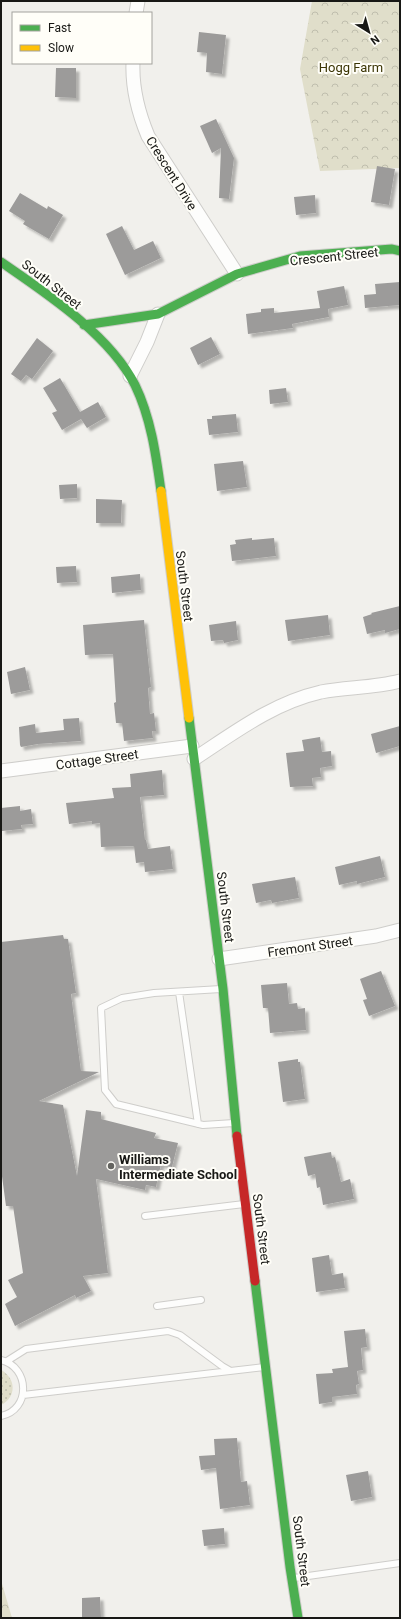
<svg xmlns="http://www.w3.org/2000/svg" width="401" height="1619" viewBox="0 0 401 1619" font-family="Roboto,sans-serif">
	<defs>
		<pattern id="grass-dots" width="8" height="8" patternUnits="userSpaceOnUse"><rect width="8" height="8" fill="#e0deca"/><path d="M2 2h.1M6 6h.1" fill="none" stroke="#bfbead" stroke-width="1.8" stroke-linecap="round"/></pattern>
		<pattern id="park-crowns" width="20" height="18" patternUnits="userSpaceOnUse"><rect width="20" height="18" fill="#e0deca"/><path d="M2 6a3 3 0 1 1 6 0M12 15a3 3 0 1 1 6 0" fill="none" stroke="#bfbead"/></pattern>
		<filter id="shadow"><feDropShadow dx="3.5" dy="3.5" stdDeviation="1" flood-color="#0004"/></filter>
	</defs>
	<rect width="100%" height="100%" fill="#f1f0ec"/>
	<path fill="url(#grass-dots)" d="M1,1370C16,1378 17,1397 1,1405Z"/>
	<path fill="url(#park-crowns)" d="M312,1H400V168L320,171L300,69Z
		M1,1580L12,1618H1Z"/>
	<path fill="#9c9b9a" filter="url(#shadow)" d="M199,32L226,35L222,74L206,72L207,53L197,52Z
		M56,68H76V98L55,97Z
		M216,119L234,158L229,199L219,198L221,148L212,153L200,126Z
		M377,166L395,169L389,205L371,202Z
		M20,193L47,209L48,206L63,215L49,239L23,224L25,221L9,211Z
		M315,195L316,213L296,215L294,197Z
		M122,226L134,250L153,241L161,258L125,275L106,234Z
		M400,282V305L365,308L364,295L376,294L375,284Z
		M344,286L348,305L328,309L329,317L292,324L293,328L248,334L246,314L261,312V309L274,308V313L320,308L317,291Z
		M211,337L220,354L198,365L190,348Z
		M37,338L53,351L32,379L26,375L21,381L11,374Z
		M60,378L80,412L98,402L106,417L87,428L81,419L62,430L52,413L57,411L43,388Z
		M286,388L288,402L270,404L269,390Z
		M236,414L238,432L209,435L207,419H212V416Z
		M243,461L247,487L217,491L214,464Z
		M77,484V498L60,499L59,485Z
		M96,499L122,500L121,523H96Z
		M252,538V540L274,538L276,556L232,561L230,545L236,544L235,540Z
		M76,566L77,582L57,583L56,567Z
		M140,574L141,590L112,593L111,577Z
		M400,606V629L385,633V630L367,634L363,617L372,614L371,613Z
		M328,615L330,635L288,641L285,620Z
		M144,620L151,687L148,688L150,714L154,713L156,731H152L153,738L124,741L122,723H116L114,703L116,702L113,654L85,655L83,625Z
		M236,621L238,640L224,643L223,640L211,641L209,625Z
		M25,667L30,690L11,694L7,672Z
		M79,718L81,741L38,744L21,747L20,745L19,727L35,724L36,733L64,730L63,719Z
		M400,726V746L376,753L371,734Z
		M320,737L322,752L331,751L332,766L320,768L321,777L312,778L313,786L290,787L286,753L304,751L302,740Z
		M162,770L164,795L140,797L145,840H146L148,849L170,846L173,869L145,872L144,862L136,863L134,846L101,847L100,823L92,824V821L69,824L66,803L114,798L112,788L131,787L130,774Z
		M20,806V811L31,809L33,824L21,825L22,829L2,831L1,808Z
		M380,856L385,877L357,884V881L339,885L335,867Z
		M295,877L299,898L272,903L271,900L256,903L252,884Z
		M63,935L64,939H68L76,993L71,994L81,1071L99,1072L39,1101L63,1105L77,1176L86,1110L101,1112V1119L156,1133L154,1138L178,1143L172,1167L161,1164L156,1187L146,1185L145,1190L96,1179L108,1273L83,1276L91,1291L76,1298L75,1295L15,1326L5,1304L17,1297L8,1280L23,1273L13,1206H6L1,1169V942Z
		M381,971L395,1006L369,1016L363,1000L367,999L360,979Z
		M287,983L289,1004L297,1003L298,1009L305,1008L306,1030L270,1033L268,1008H263L261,985Z
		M298,1059V1062H300L305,1099L283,1102L278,1062Z
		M331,1152L332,1158L335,1157L341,1182L350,1179L354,1199L323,1205L320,1187L317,1188L315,1174L308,1176L304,1157Z
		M329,1255L332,1275L343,1273L345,1288L316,1292L312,1258Z
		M365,1329L367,1347L361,1348L363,1370L357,1371L359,1384L356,1385L357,1394L332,1397V1402L319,1404L316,1374L333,1373L332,1369L348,1367L344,1331Z
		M237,1438L241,1482L247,1481L250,1505L220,1509L216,1468L201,1470L199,1456L215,1455L214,1439Z
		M368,1471L372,1497L351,1501L346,1475Z
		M224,1528L225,1544L204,1546L202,1530Z
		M100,1597L101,1618H82V1598Z"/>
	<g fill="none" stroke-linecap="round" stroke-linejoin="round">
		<defs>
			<path id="lane" d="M221,989L154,993L122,998L101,1008L105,1090L116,1104L203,1125L234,1123
				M179,992L198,1124
				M145,1216L244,1204
				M157,1306L201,1300
				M1,1360C30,1367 31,1410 1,1416
				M7,1361L26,1349L168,1331L180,1335L222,1366L229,1370
				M23,1395L264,1367
				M294,1578L400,1563"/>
			<path id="street" d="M136,13L138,1
				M133,63C132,89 138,112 148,136L237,274
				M130,376L147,342L158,314
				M194,759C235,732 273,703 321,692C347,687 374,688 400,681
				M1,771L192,746
				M219,959L376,936L400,930"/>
			<path id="fast" d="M1,262C46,293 110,335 135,385C151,418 156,455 161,491
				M84,325L158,314L237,274L300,256L392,249L400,251
				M189,718L223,989L237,1136
				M255,1281L290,1567L298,1618"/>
			<path id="slow" d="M161,491L189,718"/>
			<path id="jam" d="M237,1136L255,1281"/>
		</defs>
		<use href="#lane" stroke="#cecdca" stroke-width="8"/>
		<use href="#street" stroke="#cecdca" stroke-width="15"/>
		<use href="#fast" stroke="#cecdca" stroke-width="11"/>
		<use href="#slow" stroke="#cecdca" stroke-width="11"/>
		<use href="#jam" stroke="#cecdca" stroke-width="11"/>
		<use href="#lane" stroke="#fdfdfc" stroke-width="6"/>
		<use href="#street" stroke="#fdfdfc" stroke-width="13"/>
		<use href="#fast" stroke="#4caf50" stroke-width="9"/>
		<use href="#slow" stroke="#ffc107" stroke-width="9"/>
		<use href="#jam" stroke="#c62828" stroke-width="9"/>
	</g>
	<circle fill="#646460" stroke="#fffef8" stroke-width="1.5" cx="111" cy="1166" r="4"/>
	<g text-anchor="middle" stroke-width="4" stroke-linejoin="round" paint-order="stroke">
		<g font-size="13" fill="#3c3605" stroke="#fffef8">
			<text x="351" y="72">Hogg Farm</text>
		</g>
		<g font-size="13" fill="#181815" stroke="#fffef8">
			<text transform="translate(172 173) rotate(58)" y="5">Crescent Drive</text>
			<text transform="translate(334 256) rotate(-6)" y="5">Crescent Street</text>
			<text transform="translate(52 284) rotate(38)" y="5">South Street</text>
			<text transform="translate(185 586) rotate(83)" y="5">South Street</text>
			<text transform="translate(97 759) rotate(-8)" y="5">Cottage Street</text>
			<text transform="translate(226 907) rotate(83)" y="5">South Street</text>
			<text transform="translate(310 946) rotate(-8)" y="5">Fremont Street</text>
			<text transform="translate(262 1229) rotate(83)" y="5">South Street</text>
			<text transform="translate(302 1551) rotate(83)" y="5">South Street</text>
		</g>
		<g font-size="13" font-weight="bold" fill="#181815" stroke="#fffef8" text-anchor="start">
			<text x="119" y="1164">Williams<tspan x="119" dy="15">Intermediate School</tspan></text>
		</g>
	</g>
	<rect width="401" height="1619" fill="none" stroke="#181815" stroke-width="4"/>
	<rect x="12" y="12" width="140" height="52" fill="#fffef8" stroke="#a3a29d"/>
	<rect x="20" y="25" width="20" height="6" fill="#4caf50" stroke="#a3a29d"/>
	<text x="48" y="32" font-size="12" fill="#181815">Fast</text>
	<rect x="20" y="45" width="20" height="6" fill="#ffc107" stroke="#a3a29d"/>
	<text x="48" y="52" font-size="12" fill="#181815">Slow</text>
	<g transform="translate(369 32) rotate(143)" stroke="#fffef8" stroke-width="3" paint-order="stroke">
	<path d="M0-3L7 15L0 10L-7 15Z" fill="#181815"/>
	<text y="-6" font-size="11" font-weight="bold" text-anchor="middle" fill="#181815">N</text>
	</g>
</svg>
